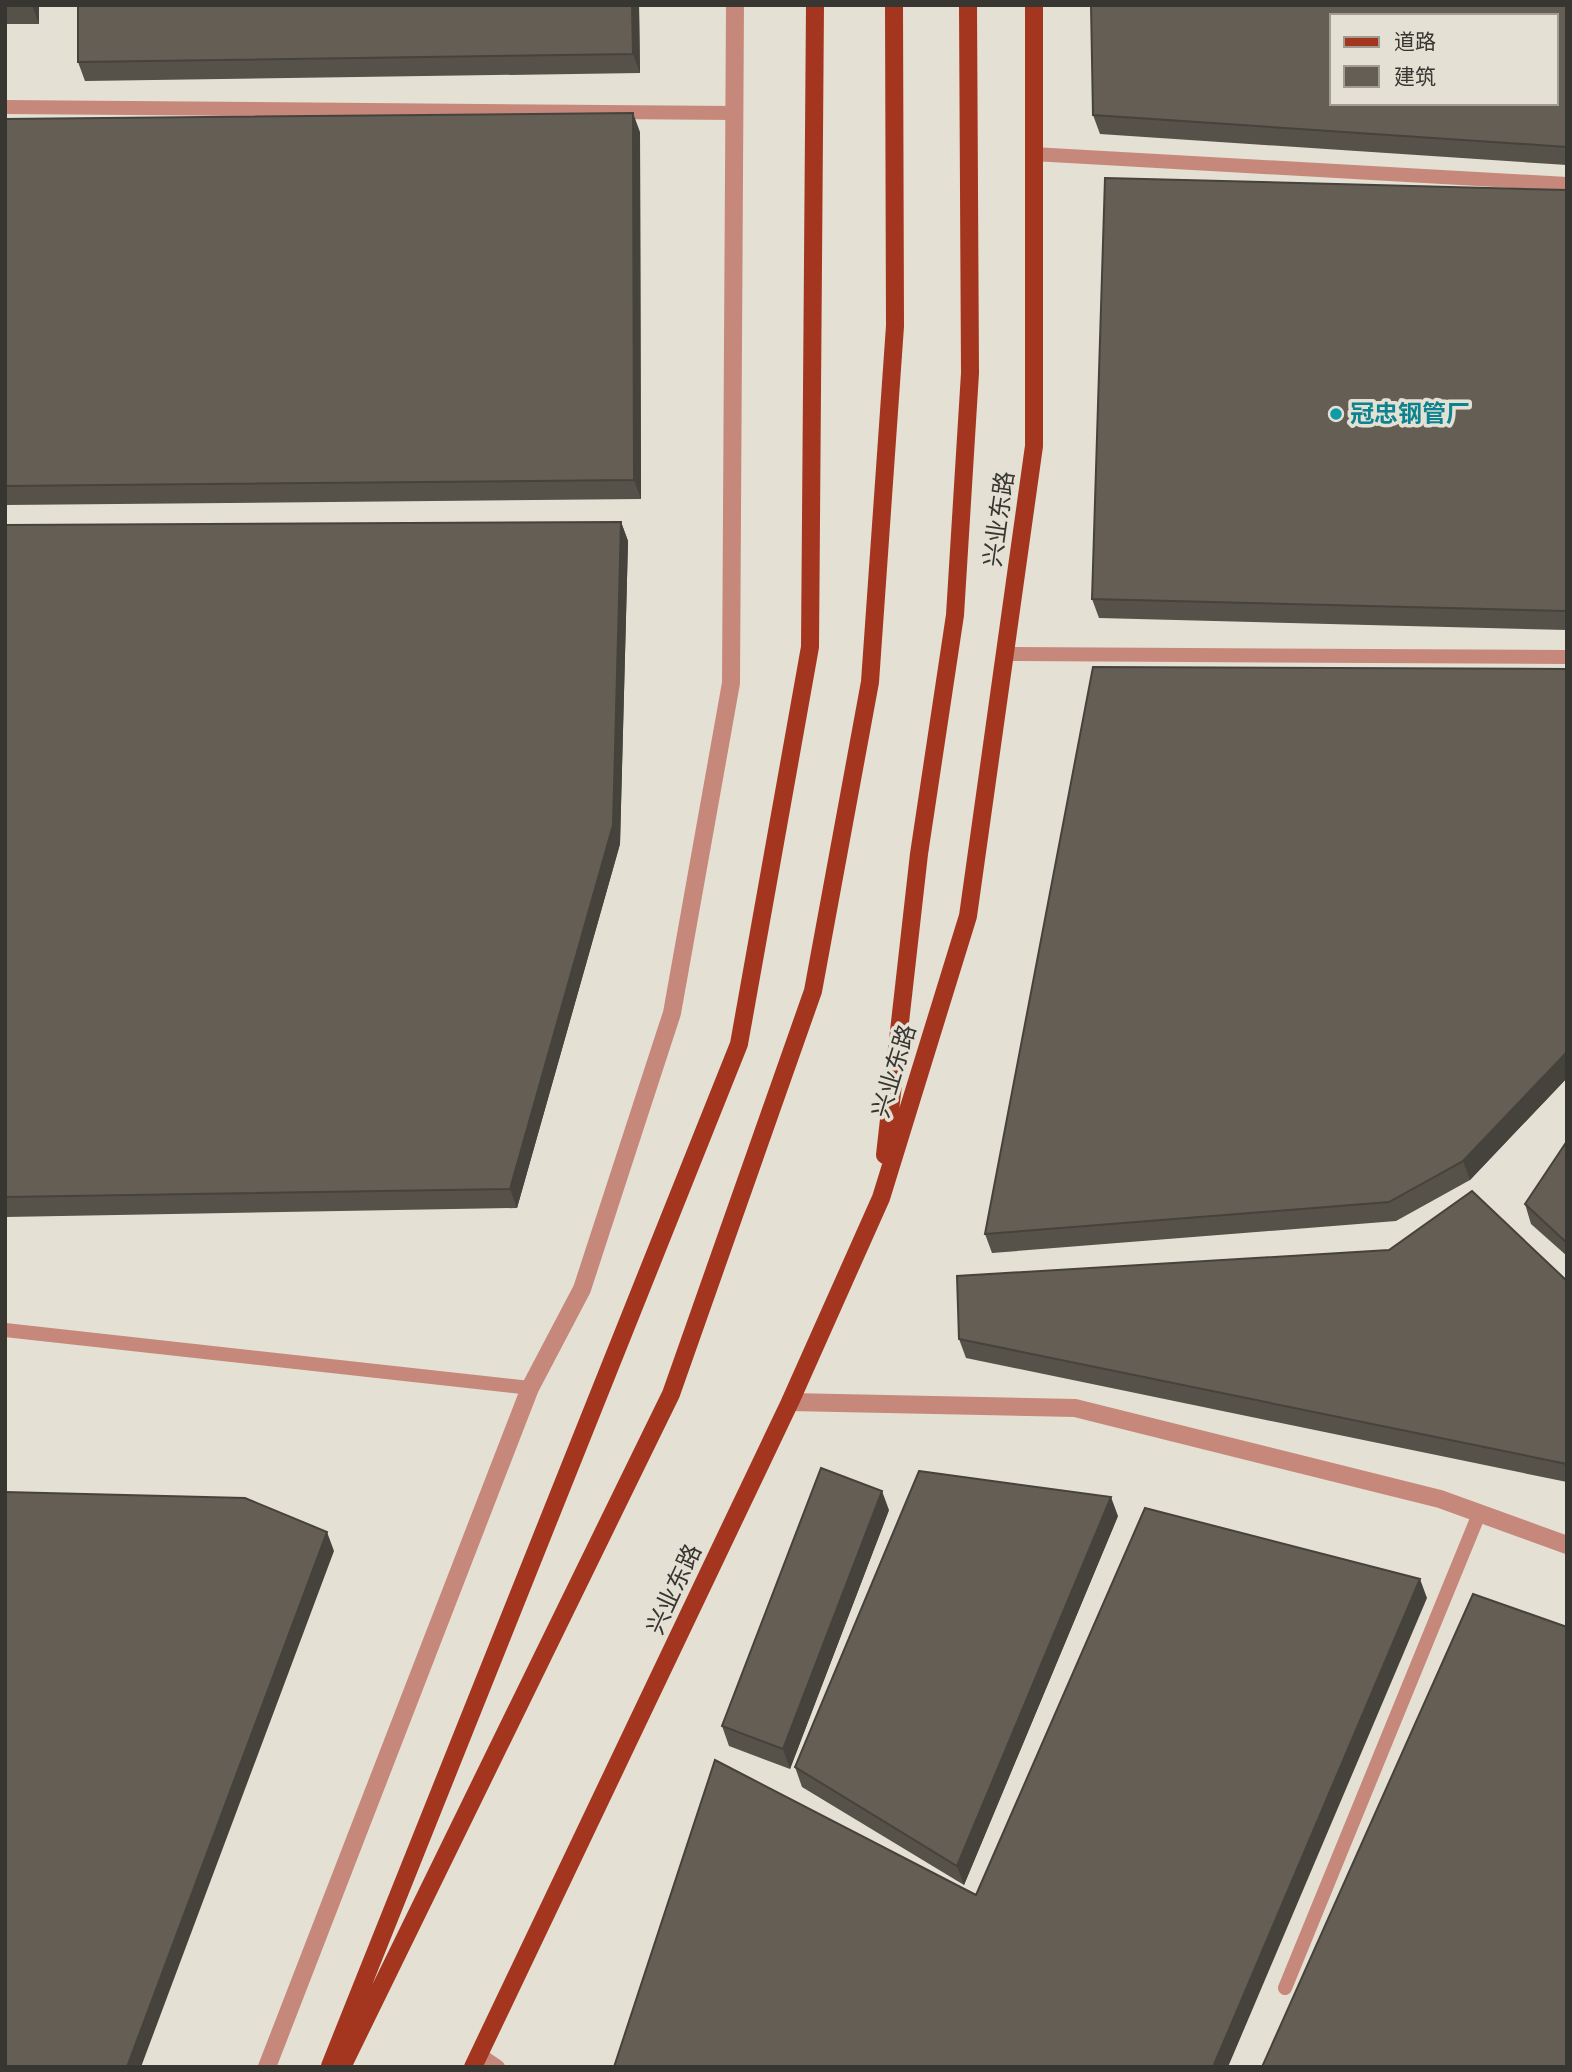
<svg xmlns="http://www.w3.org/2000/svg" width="1572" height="2072" viewBox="0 0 1572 2072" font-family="'Public Sans','Noto Sans SC',sans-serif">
	<rect width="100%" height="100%" fill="#e4e0d4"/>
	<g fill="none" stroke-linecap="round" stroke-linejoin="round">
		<path stroke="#c6887a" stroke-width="14" d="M5,107L734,113
			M1033,154L1567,184
			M1005,654L1567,657
			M5,1330L530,1388
			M1285,1988L1479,1514
			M479,2054L498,2067"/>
		<path stroke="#c6887a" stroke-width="18" d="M790,1402L1075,1408L1440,1499L1567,1545
			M267,2067L530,1388L582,1289L672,1013L731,683L735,5"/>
		<path stroke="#a4351e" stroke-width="18" d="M885,1155L919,854L955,615L970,373L968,5
			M330,2066L739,1044L810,647L815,5
			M342,2067L671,1394L813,991L870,682L895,326L894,5
			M473,2067L790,1402L881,1198L968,916L1034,446V5"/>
	</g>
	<path fill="#565149" d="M5,5H39V24H5Z
		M639,5L640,73L85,81L78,62Z
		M1567,5V165L1100,134L1093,115Z
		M5,119L640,132L641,499L5,505Z
		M1567,190V630L1099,618L1092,599Z
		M621,522L628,541L620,844L517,1208L5,1217V525Z
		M1567,669V1078L1470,1180L1396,1221L992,1253L985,1234Z
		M1567,1141V1256L1531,1224L1525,1204Z
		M1567,1281V1482L966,1358L959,1339Z
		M889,1510L790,1769L729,1746L722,1726Z
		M1118,1516L964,1885L802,1787L795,1767Z"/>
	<path fill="#46423c" d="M32,5H39V24Z
		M632,5H639L640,73L633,54Z
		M633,113L640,132L641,499L634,480Z
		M621,522L628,541L620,844L517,1208L510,1189Z
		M1567,1052V1078L1470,1180L1463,1161Z
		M882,1491L889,1510L790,1769L783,1749Z
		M1111,1497L1118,1516L964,1885L957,1866Z
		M327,1532L334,1551L141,2067H127Z
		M1420,1579L1427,1598L1228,2067H1213Z"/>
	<path fill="#645e55" stroke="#46423c" stroke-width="2" fill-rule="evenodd" d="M78,5H632L633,54L78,62Z
		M1091,5H1567V147L1093,115ZM1332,16H1556V103H1332Z
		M633,113L634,480L5,486V119Z
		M1105,178L1567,190V611L1092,599Z
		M621,522L613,825L510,1189L5,1197V525Z
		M1093,667L1567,669V1052L1463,1161L1389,1202L985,1234Z
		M1567,1141V1243L1525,1204Z
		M1472,1191L1567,1281V1464L959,1339L957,1276L1389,1250Z
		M821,1468L882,1491L783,1749L722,1726Z
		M919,1471L1111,1497L957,1866L795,1767Z
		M5,1492L245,1498L327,1532L127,2067H5Z
		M1145,1508L1420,1579L1213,2067H614L715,1760L976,1895Z
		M1473,1594L1567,1627V2067H1262Z"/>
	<circle fill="#0f9aa8" stroke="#e4e0d4" stroke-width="2.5" cx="1336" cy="414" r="7"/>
	<g text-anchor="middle" stroke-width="7" stroke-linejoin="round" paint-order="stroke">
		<g font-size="24" font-weight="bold" fill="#0d838f" stroke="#e4e0d4" text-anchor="start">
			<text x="1350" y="422">冠忠钢管厂</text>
		</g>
		<g font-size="24" fill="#373631" stroke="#e4e0d4">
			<text transform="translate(999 519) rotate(-82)" y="8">兴业东路</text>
			<text transform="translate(894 1071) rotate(-73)" y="8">兴业东路</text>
			<text transform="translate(674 1589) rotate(-65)" y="8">兴业东路</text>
		</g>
	</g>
	<rect width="1572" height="2072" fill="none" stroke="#373631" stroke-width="14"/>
	<rect x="1330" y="14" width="228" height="91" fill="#e4e0d4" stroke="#9f9c93" stroke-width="2"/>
	<rect x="1344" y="37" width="35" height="10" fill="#a4351e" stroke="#9f9c93" stroke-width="2"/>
	<text x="1394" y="49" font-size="21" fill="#373631">道路</text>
	<rect x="1344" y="66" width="35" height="21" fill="#645e55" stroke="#9f9c93" stroke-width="2"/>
	<text x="1394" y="84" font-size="21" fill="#373631">建筑</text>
</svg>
